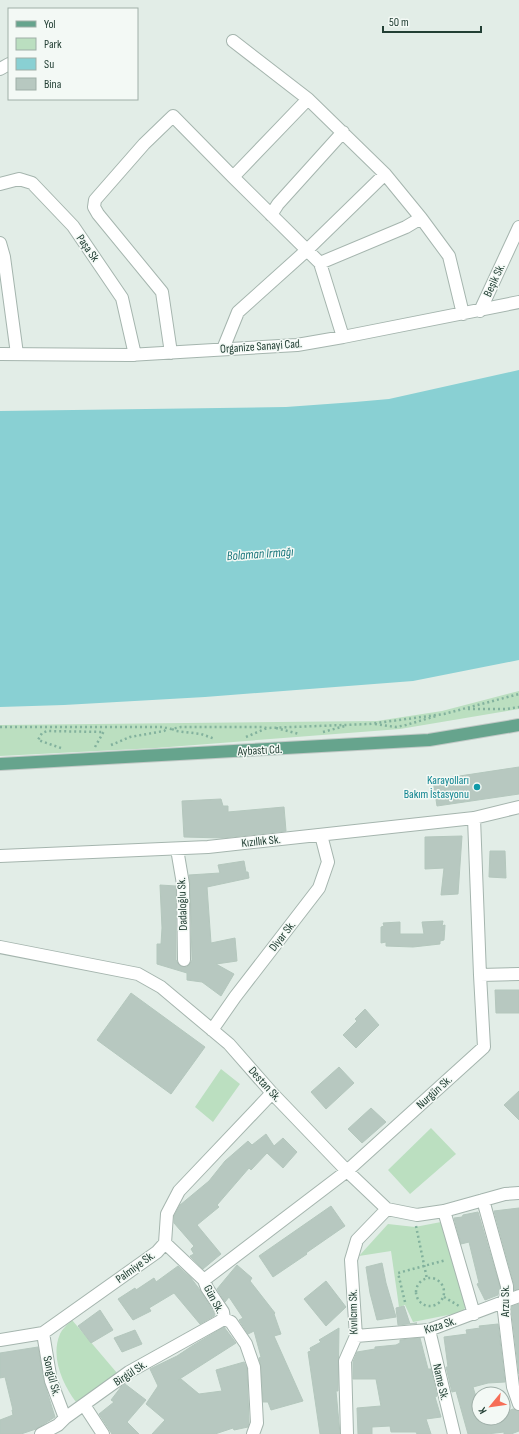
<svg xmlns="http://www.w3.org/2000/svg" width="519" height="1434" viewBox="0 0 519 1434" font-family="'Sofia Sans Condensed',sans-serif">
	<rect width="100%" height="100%" fill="#e2ede7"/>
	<path fill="#bbdfc0" d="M519,691V709L400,729L156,748L0,756V725L377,721L442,711Z
		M221,1069L240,1084L213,1122L195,1107Z
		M431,1128L456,1154L410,1194L388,1170Z
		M441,1222L468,1301L463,1312L413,1322L405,1305L399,1307L391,1251L359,1256L388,1224L415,1227Z
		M72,1320L117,1373L76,1402C63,1385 50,1357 60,1334C62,1329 68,1324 72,1320Z"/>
	<path fill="#89d0d3" d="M519,370V660L413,681L205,697L64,705L0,707V411L286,407L355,402L389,399Z"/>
	<path fill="#b7c8c0" stroke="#b4c7bd" d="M519,767V794L437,806L433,780Z
		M221,799L223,806H228V812L284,807L286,831L223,838L184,837L182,801Z
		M462,836L458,894L441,895L444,868L425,869V837Z
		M490,851H505L506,878L489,877Z
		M244,861L246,872H248L249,878L207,887L211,943L235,938L237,961L216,964L234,974L221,996L202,982L187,980V973L157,964V944H161L162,928L160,885L176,886V960L180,966L187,967L190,964L192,960L190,884L189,875L220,873L218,865Z
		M443,921L442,926L445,925L444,940L440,941V944L413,947L386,946V942L381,943V927L384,926L383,923L400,922V934H424L422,922Z
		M495,990H519V1013H496Z
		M131,993L205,1047L171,1094L97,1040Z
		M365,1009L379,1025L356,1048L343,1035L357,1021L355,1019Z
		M339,1067L354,1083L326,1109L311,1092Z
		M519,1091V1120L504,1105Z
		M371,1108L386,1122L362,1143L348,1129Z
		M266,1134L274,1146L283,1138L297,1152L283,1168L267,1153L251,1170L249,1168L217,1205L219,1207L197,1225L221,1254L203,1269L190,1256L194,1254L191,1249L194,1246L174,1223V1216L180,1205L209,1181L225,1161L248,1141L252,1145Z
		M331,1206L345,1226L306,1253L307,1254L273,1277L259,1256Z
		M519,1208V1289L514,1290V1284L494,1211Z
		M478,1212L500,1287L498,1295L485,1300L477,1284L479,1283L469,1242L461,1244L454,1218L462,1217L463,1215Z
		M382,1263L386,1283L396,1317L377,1320L370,1293L366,1267Z
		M237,1265L252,1278L250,1281L275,1313L274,1314L281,1334L274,1336L303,1401L271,1410L268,1402H263L261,1367L259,1358L261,1357L254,1331L248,1334L239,1320L243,1318L229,1297L225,1302L217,1289Z
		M178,1266L191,1278L200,1290L215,1314L214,1316L200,1324L174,1293L149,1308L151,1311L133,1320L118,1299L135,1288L136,1290L154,1278L156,1282Z
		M326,1281L346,1307L326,1326L304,1299Z
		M519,1304V1374L511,1307Z
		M404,1306L410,1324L417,1323L398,1325L396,1308Z
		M100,1310L113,1330L91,1343L78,1326Z
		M498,1324L505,1382L488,1383L473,1387L479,1407V1418H503V1413L513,1409L519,1411V1431L511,1434H504V1432L487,1434H468L456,1391L452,1392L446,1367H448L444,1337L467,1334L466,1330L480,1328L479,1326Z
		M224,1327L236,1343L178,1380L181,1379L199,1394L222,1391L216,1370L244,1362L247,1368L249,1422L248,1427L234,1430L233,1428L215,1434H152L165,1420L146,1404L158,1386L150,1369L177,1356L192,1346Z
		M339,1328L338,1391H336L340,1434H320L308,1352L311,1351L310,1348L321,1342L319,1340Z
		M135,1330L142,1344L122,1352L114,1338Z
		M420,1338L428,1369H431L437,1396L435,1397L441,1417L426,1419L431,1434H417L416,1432H391L390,1426L372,1427V1434H358L357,1408L381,1406L376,1379H353V1362L357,1352L375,1349V1347L396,1345L400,1343V1340Z
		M38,1347L44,1382L55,1417L36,1429L21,1434H0V1420L13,1415L12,1410H13L5,1377L0,1378V1353Z
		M125,1384L146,1400L127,1422L139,1434H112L99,1414L114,1402L111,1400L121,1387Z"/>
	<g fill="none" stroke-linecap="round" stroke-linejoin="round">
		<defs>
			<path id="minor" d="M233,41L308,99L385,174L421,218L449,256L463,314
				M0,69L9,64
				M233,177L308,99
				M0,184L19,179L32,183L73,226L122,298L135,355
				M271,215L278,204L343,132
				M0,243L4,257L17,354
				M320,263L406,227L421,218
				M480,311L519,227
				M223,349L238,312L307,250L385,174
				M171,353L162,292L98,214L94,207L95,200L144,144L173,116L233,177L320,263L343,337
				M0,354L129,355L297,345L343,337L519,302
				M177,849L183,884L184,960
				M0,856L208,847L474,818L519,807
				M0,947L138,974L161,987L229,1044L272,1093L347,1171L387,1209L417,1215L444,1211L505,1194L519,1193
				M480,975L519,974
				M212,1030L235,997L319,888L328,862L321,835
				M483,1200L507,1286V1294L503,1303L513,1387L519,1404
				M444,1211L474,1314
				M165,1243L204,1280L207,1288L223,1312L224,1319L231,1322L246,1344L254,1367L257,1423L253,1434
				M204,1280L347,1171L484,1047L480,975L474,818
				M429,1330L454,1434
				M43,1333L51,1381L65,1418
				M356,1336L429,1330L519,1296
				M0,1340L43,1333L157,1252L165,1243L167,1214L179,1191L272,1093
				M84,1405L103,1434
				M41,1434L58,1425L65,1418L129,1372L224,1319
				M347,1434L345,1361L356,1336L351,1260L357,1240L387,1209"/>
			<path id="major" d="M0,764L429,740L519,725"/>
		</defs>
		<use href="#minor" stroke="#a5b5ae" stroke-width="14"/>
		<use href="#major" stroke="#c1c9c6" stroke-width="14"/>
		<path stroke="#82b19d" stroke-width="2.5" stroke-dasharray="2 3" stroke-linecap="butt" d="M468,709H506L519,707
			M375,724L396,727L406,725L436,716
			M0,727H162L171,729L181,727H262L267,728L369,724L444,714L519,694
			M276,728L299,734
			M172,729L176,731L201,734L215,739
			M323,732L345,726
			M246,737L267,728
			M111,745L130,737L164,731L167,729
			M95,747L104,731
			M61,748L38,740L42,733L47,731L104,732
			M416,1226L427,1279
			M416 1292a14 14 0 1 1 28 0a14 14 0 1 1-28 0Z
			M444,1297L459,1306
			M405,1302L398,1273L446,1260"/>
		<use href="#minor" stroke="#fff" stroke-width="12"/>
		<use href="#major" stroke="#66a48d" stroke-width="12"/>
	</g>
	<circle fill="#0f9aa8" stroke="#f3f9f5" stroke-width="1.5" cx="477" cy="787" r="4"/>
	<g text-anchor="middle" stroke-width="3" stroke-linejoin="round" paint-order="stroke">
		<g font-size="12" fill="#223f34" stroke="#f3f9f5">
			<text transform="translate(88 248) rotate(55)" y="4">Paşa Sk</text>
			<text transform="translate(494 280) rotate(-65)" y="4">Beşik Sk.</text>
			<text transform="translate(261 346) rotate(-4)" y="4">Organize Sanayi Cad.</text>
			<text transform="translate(260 750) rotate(-3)" y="4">Aybastı Cd.</text>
			<text transform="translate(261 841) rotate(-6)" y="4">Kızıllık Sk.</text>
			<text transform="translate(182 904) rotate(-92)" y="4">Dadaloğlu Sk.</text>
			<text transform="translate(282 936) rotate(-52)" y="4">Diyar Sk.</text>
			<text transform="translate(265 1084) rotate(48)" y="4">Destan Sk.</text>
			<text transform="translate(434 1092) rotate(-42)" y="4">Nurgün Sk.</text>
			<text transform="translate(135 1267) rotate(-36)" y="4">Palmiye Sk.</text>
			<text transform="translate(214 1299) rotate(62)" y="4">Gün Sk.</text>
			<text transform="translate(505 1301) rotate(-90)" y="4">Arzu Sk.</text>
			<text transform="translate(353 1312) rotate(-91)" y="4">Kıvılcım Sk.</text>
			<text transform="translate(440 1325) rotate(-17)" y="4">Koza Sk.</text>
			<text transform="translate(130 1373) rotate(-33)" y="4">Birgül Sk.</text>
			<text transform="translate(52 1376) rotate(76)" y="4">Songül Sk.</text>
			<text transform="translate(441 1382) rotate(77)" y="4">Name Sk.</text>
		</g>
		<g font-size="12" fill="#0d838f" stroke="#f3f9f5" text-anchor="end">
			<text x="469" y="784">Karayolları<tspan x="469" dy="14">Bakım İstasyonu</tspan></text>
		</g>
		<g font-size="13" font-style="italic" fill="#1a767c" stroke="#f3f9f5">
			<text transform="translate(260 553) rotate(-4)" y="5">Bolaman Irmağı</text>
		</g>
	</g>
	<rect x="8" y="8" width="130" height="92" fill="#f3f9f5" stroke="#9fafa8"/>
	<rect x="16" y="21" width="20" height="6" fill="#66a48d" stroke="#9fafa8"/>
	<text x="44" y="28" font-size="12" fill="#223f34">Yol</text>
	<rect x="16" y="38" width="20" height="12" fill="#bbdfc0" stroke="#9fafa8"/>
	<text x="44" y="48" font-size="12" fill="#223f34">Park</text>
	<rect x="16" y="58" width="20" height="12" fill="#89d0d3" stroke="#9fafa8"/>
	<text x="44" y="68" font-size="12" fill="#223f34">Su</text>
	<rect x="16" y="78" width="20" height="12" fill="#b7c8c0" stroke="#9fafa8"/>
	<text x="44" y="88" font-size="12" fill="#223f34">Bina</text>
	<g transform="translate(491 1406) rotate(241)"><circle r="19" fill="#f3f9f5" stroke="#9fafa8"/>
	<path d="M0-3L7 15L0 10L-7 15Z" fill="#f66e57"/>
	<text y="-6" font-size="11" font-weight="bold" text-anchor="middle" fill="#223f34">K</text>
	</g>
	<path d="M383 26v6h98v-6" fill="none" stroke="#223f34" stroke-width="2"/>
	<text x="389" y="26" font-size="12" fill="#223f34" stroke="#f3f9f5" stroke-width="3" paint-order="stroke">50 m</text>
</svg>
